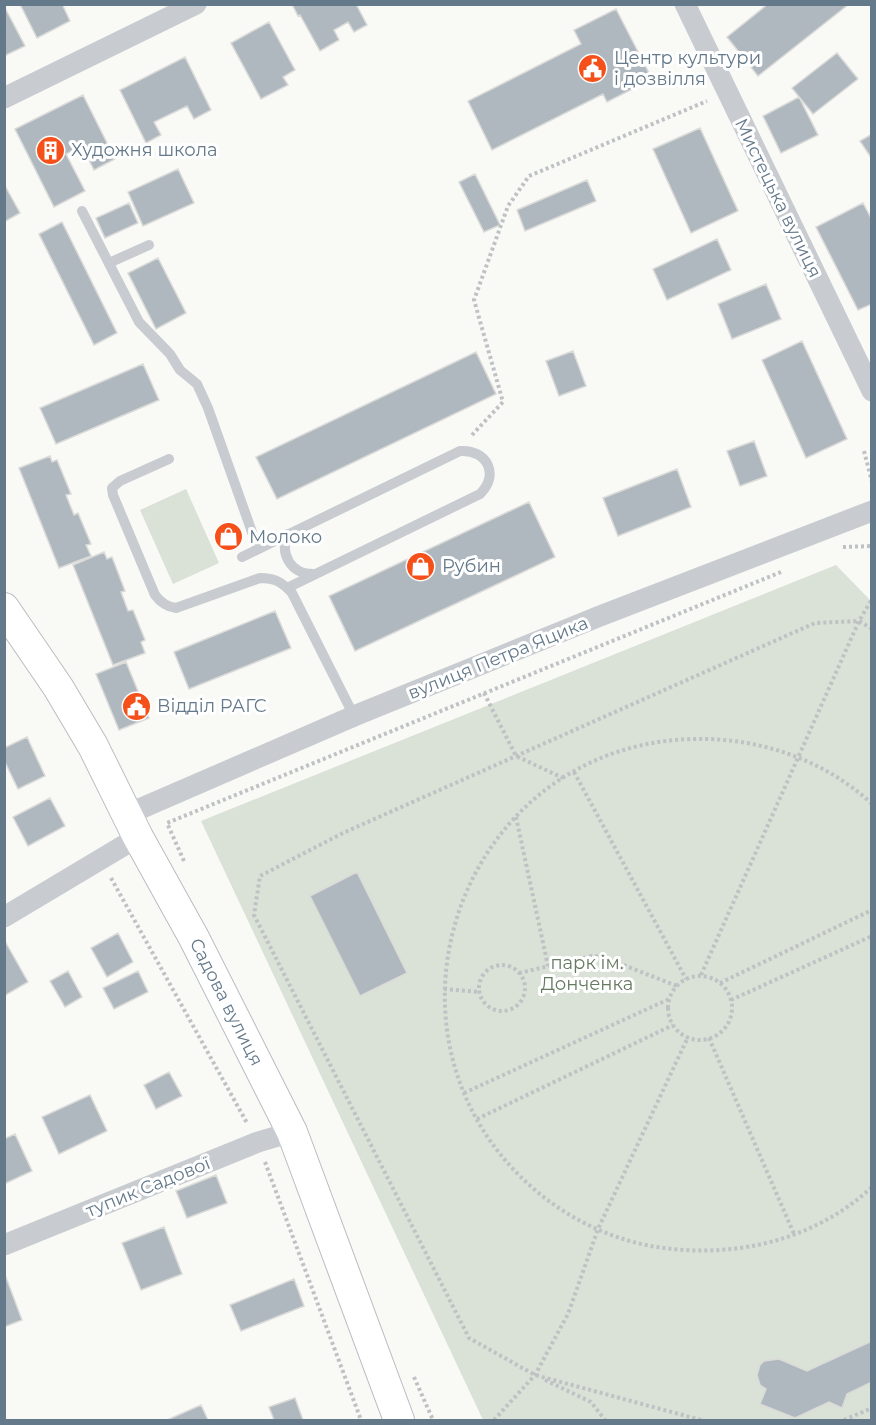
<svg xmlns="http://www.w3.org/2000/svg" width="876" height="1425" viewBox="0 0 876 1425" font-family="Montserrat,sans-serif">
	<rect width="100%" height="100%" fill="#f9f9f6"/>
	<path fill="#dae1d6" d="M186,489L219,563L173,584L140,510Z
		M836,565L872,602L871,1420H483L201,821Z"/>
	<path fill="#aeb8be" stroke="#dadad8" stroke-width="1.5" d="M20,4H62L70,21L37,38Z
		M292,4H356L367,25L354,32L348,22L334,30L339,40L320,51L300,15L298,16Z
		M768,4H849L758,76L727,37Z
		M4,6L25,46L4,56Z
		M616,9L652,79L607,102L603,94L492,150L468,101L581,44L574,30Z
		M269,22L295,70L283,77L288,85L261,99L231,43Z
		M837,53L858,79L813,114L792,88Z
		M185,57L211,110L194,119L187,106L154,122L161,135L146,143L120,90Z
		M83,95L115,159L94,170L82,146L66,154L85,191L54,207L15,129Z
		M799,97L818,135L781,153L763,116Z
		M700,128L738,211L691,233L653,149Z
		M872,134V159L860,141Z
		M178,169L194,203L143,226L128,192Z
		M475,174L500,225L484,232L459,182Z
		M587,180L596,201L525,231L517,210Z
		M4,184L20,213L4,222Z
		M129,203L138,223L105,238L96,218Z
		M863,203L872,220V304L858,310L816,227Z
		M62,222L117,333L94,345L39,234Z
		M717,239L731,270L667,300L653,269Z
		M158,258L186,313L156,329L128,273Z
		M766,284L781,319L732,339L718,304Z
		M802,341L847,439L806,458L762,360Z
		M573,351L586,386L559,396L546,361Z
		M476,352L496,394L277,499L256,457Z
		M143,364L159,400L56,444L40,408Z
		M754,441L767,476L740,486L727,451Z
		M50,456L52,462L57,460L71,494L66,495L74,515L78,513L91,544L86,545L91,556L59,568L19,468Z
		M677,469L691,507L618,536L603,498Z
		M529,502L555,557L355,651L329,596Z
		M232,527L238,539L224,547L217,535Z
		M104,552L107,559L112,557L125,591L121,592L128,611L133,610L145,640L141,642L145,653L113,665L73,565Z
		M275,611L291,648L189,689L174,652Z
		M126,662L149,718L119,730L96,674Z
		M27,737L45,776L18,789L4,760V748Z
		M50,798L65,826L28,846L13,817Z
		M357,872L407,973L360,996L310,896Z
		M118,933L133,962L107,977L91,948Z
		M6,943L28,982L4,996V944Z
		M68,971L82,997L65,1007L50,981Z
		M138,971L148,992L114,1009L103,988Z
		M169,1072L182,1096L156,1109L144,1085Z
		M90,1095L107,1131L59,1154L42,1117Z
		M15,1134L32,1171L4,1184V1139Z
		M216,1175L227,1203L187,1218L176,1191Z
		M164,1227L182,1274L141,1290L122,1243Z
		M4,1272L22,1320L4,1327Z
		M294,1279L304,1306L241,1331L230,1305Z
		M872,1341V1382L847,1394L842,1408L829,1402L795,1418L760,1404L766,1389L760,1385L757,1375L760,1365L764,1361L779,1359L807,1371Z
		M295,1398L303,1420H274L269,1407Z
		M201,1405L208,1420H167Z"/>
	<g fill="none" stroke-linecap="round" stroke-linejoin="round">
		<defs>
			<g id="secondary">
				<path id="s1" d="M4,608L58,687L93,746L138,837L194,938L292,1132L399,1420"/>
			</g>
		</defs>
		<use href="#secondary" stroke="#b7bec3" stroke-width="32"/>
		<path stroke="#bfc2c4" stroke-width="4" stroke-dasharray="3 3" stroke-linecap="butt" d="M472,435L503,402L474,300L508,206L529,176L707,101
			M864,451L872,482
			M843,547L872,546
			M484,693L516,756L563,778
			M574,772L686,979
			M872,804C824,759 757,737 692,739C458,746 358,1038 535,1190C568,1218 608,1238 651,1246C729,1260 813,1242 872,1187
			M516,817L548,966
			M184,861L167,823L781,572
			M111,878L247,1123
			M479 988a23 23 0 1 1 46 0a23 23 0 1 1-46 0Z
			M519,973L592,956L603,957L677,986
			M701,975L859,621L872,599
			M668 1008a32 32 0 1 1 64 0a32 32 0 1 1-64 0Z
			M720,983L872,910
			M444,989L480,992
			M731,1000L872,936
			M709,1038L794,1234
			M464,1093L669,999
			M477,1119L673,1025
			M265,1162L361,1420
			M414,1377L433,1420
			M545,1380L591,1402L605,1420
			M494,1420L535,1375L568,1314L598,1229L688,1037
			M701,1420L535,1375L469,1338L254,915L260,876L343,833L815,623L859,621L872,629
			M844,1420L872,1408"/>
		<path stroke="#c8ccd0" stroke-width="10" d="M82,211L139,322L170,354L180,370L197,384L208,408L258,549
			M109,263L149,245
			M169,459L120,481L112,488L113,495L155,595C161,603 167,607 176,608L260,578C275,578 282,582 292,593L354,716
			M288,534C279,554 291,574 313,574
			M242,557L460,451C487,449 500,475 480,494L287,588"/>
		<path stroke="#c8ccd0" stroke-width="21" d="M685,4L872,391
			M4,98L196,4
			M128,814L354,716L600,616L872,511
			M4,917L138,837
			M4,1245L258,1142L292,1132"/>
		<use href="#secondary" stroke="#fff" stroke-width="30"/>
	</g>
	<defs>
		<symbol id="civic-disc" viewBox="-11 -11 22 22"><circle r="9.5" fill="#f5501a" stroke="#fff"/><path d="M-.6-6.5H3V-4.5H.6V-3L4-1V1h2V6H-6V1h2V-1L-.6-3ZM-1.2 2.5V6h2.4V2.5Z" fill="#fff"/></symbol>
		<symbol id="building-disc" viewBox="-11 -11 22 22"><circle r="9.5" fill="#f5501a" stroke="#fff"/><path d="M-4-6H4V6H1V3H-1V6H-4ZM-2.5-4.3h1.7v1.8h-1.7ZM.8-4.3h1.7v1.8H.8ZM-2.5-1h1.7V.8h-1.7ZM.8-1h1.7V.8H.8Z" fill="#fff"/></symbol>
		<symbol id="shop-disc" viewBox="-11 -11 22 22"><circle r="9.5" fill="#f5501a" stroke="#fff"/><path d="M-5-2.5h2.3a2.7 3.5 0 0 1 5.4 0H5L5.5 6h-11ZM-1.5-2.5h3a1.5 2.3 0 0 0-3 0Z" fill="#fff"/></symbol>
	</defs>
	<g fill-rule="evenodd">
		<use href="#civic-disc" x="576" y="52" width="33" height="33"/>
		<use href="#building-disc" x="34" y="134" width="33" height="33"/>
		<use href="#shop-disc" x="212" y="520" width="33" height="33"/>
		<use href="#shop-disc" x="404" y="550" width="33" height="33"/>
		<use href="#civic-disc" x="120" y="690" width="33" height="33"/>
	</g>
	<g text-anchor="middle" stroke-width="6" stroke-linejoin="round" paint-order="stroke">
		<g font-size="18" fill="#64798a" stroke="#fff" text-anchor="start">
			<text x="614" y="64">Центр культури<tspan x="614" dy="21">і дозвілля</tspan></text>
			<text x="71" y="156">Художня школа</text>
			<text x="249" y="543">Молоко</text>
			<text x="442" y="572">Рубин</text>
			<text x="157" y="712">Відділ РАГС</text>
		</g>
		<g font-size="18" fill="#64798a" stroke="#fff">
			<text transform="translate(778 198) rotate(64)" y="6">Мистецька вулиця</text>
			<text transform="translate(498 658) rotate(-22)" y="6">вулиця Петра Яцика</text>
			<text dy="6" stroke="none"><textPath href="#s1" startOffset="453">Садова вулиця</textPath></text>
			<text transform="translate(148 1187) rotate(-22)" y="6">тупик Садової</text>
		</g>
		<g font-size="18" fill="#657a60" stroke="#fff">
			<text x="587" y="969">парк ім.<tspan x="587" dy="21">Донченка</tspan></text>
		</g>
	</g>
	<rect width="876" height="1425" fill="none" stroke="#64798a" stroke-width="12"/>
</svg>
